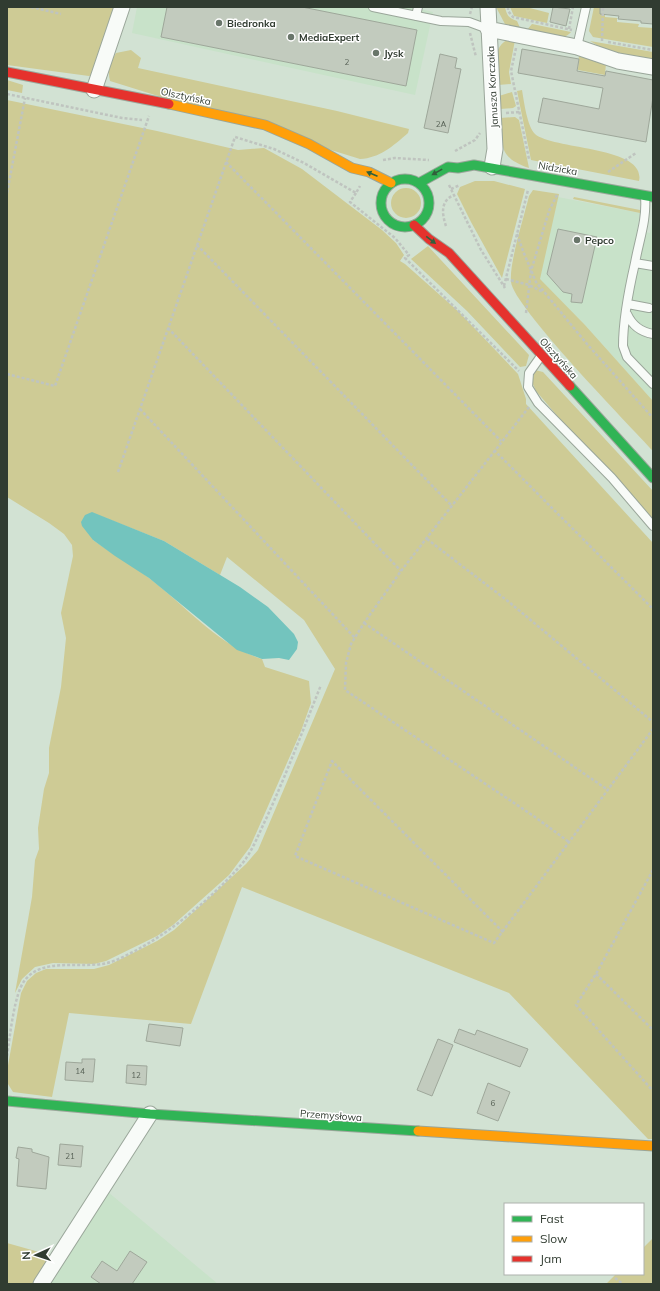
<svg xmlns="http://www.w3.org/2000/svg" width="660" height="1291" viewBox="0 0 660 1291" font-family="Mulish,sans-serif">
	<rect width="100%" height="100%" fill="#d2e2d3"/>
	<path fill="#c8e2c9" d="M137,7H411L433,12L415,95L132,33Z
		M558,197L640,213L637,230L650,233L653,217V401L585,325L539,279Z
		M108,1192L218,1284H49Z"/>
	<path fill="#cecb95" d="M7,7H116L95,74L89,76L7,65Z
		M496,7H505C507,16 509,18 517,21L521,30L506,26Z
		M510,7H526L549,13L547,23L514,16Z
		M594,7H605V17L617,18V22L639,24L638,27L653,28V47L593,37L589,31Z
		M532,24L571,32C561,44 540,34 526,31Z
		M507,40H515L509,72L511,84L498,85C497,69 491,49 507,40Z
		M590,41L653,52V62L607,51Z
		M131,50L141,58L138,68L337,111L409,129L408,133C393,146 380,158 360,159L110,81C107,70 111,62 116,53Z
		M579,54L606,63L605,75L578,70Z
		M7,80L23,85L22,93L7,90Z
		M522,90C524,101 527,126 535,134C553,150 647,146 639,181L531,160L517,91Z
		M512,92L516,106L513,108L500,109L499,96Z
		M7,100L157,131L238,150L264,148L302,169L382,230L396,243L404,255L400,261L405,264L459,312L518,374L526,399V404L653,543V1139H648L509,993L242,887L191,1024L69,1013L52,1097L13,1092L8,1084L7,1071L21,993L27,981L36,973L46,969H94L109,965L157,941L174,930L246,864L258,850L335,669L304,620L227,557L220,575L164,541L98,515L93,540C111,553 131,564 149,578C185,605 217,645 262,659L265,667L309,681L311,703L301,731L250,847L229,875L173,925L157,936L106,961L94,964L53,963L35,967L22,979L15,993L32,897L35,860L39,849L38,828L44,789L49,773V748L61,687L66,638L61,613L73,556L72,545L64,534L49,523L7,497Z
		M515,117L519,120L529,168C498,157 503,147 500,118Z
		M475,181H494L525,189L502,278L471,222L457,194L460,187Z
		M391 203a15 15 0 1 1 30 0a15 15 0 1 1-30 0Z
		M533,190L559,194L540,279L585,325L653,401V451C630,426 513,306 511,282C509,263 524,217 529,196Z
		M574,197L640,210V213L573,199Z
		M428,246L529,355L526,366L520,367L467,311L411,259Z
		M535,370L543,372L653,491V520L599,460L571,432L536,391L532,382Z
		M653,1238V1284H606L616,1274H643V1248Z
		M7,1243L53,1256L37,1284H7Z"/>
	<path fill="#73c4be" d="M92,512L164,541L240,587L268,607L294,634L298,642L297,649L289,660L279,658L262,659L237,650L149,578L115,556L93,540L82,526L81,522L85,515Z"/>
	<path fill="#c2cbbe" stroke="#9ea79a" d="M167,7H302L417,30L406,86L161,37Z
		M553,7L570,9L566,26L550,22Z
		M600,7H653V24L641,23V21L618,19L619,16L600,14Z
		M522,49L579,59L577,71L605,76L606,71L653,80V97L646,142L538,122L543,98L599,109L603,88L518,73Z
		M440,54L457,58L455,68L461,69L448,133L424,128Z
		M558,229L597,237L582,303L571,302L572,294L563,292L547,274Z
		M149,1024L183,1028L180,1046L146,1041Z
		M459,1029L475,1035L477,1030L528,1049L520,1067L454,1042Z
		M438,1039L453,1045L432,1096L417,1090Z
		M82,1059H95L93,1082L65,1080L66,1062L82,1063Z
		M127,1065L147,1066L146,1085L126,1083Z
		M488,1083L510,1092L498,1121L477,1113Z
		M60,1144L83,1146L81,1167L58,1165Z
		M18,1147L32,1149V1152L49,1157L46,1189L17,1186L19,1159L16,1158Z
		M130,1251L147,1262L132,1284H101L91,1277L102,1261L117,1271Z"/>
	<g fill="none" stroke-linecap="round" stroke-linejoin="round">
		<defs>
			<path id="lane" d="M373,7L441,21L469,22L488,29
				M416,16L418,7
				M577,47L586,7
				M645,197C647,220 639,240 635,263C629,289 623,319 623,346L627,357L653,384
				M635,263L653,266
				M628,304L649,308
				M627,314C632,325 641,332 653,334
				M541,356L529,373L528,387L538,403L612,478L653,526"/>
			<path id="street" d="M488,7L495,149L492,167
				M488,29L577,47L618,61L653,67
				M94,90L122,7
				M41,1284L150,1114"/>
			<path id="fast" d="M381 203a24 24 0 1 1 48 0a24 24 0 1 1-48 0Z
				M419,183L448,167L458,168L474,165L653,197
				M570,386L653,478
				M7,1101L150,1114L418,1131"/>
			<path id="slow" d="M169,104L265,125L309,144L352,168L369,172L391,183
				M418,1131L653,1146"/>
			<path id="jam" d="M7,72L169,104
				M414,225L429,239L449,253L570,386"/>
		</defs>
		<use href="#lane" stroke="#9aa69a" stroke-width="10"/>
		<use href="#street" stroke="#9aa69a" stroke-width="17"/>
		<use href="#fast" stroke="#9aa69a" stroke-width="11"/>
		<use href="#slow" stroke="#9aa69a" stroke-width="11"/>
		<use href="#jam" stroke="#9aa69a" stroke-width="11"/>
		<path stroke="#bfc4bf" stroke-width="2.5" stroke-dasharray="3 2" stroke-linecap="butt" d="M31,7L61,14
			M508,7V11L513,17L572,30
			M470,14L472,7
			M569,29L573,7
			M470,33L476,57
			M602,41L603,7
			M608,42L653,50
			M516,48L511,71L529,159
			M7,94L122,118L142,120
			M506,113L519,112
			M455,151L475,140L480,133
			M383,160L395,158L429,160
			M226,162L501,441
			M608,172L636,153
			M449,185L481,250L505,288
			M451,189L460,185
			M7,193L25,98
			M356,193L350,202L395,238L409,255L405,258L519,371
			M446,226C442,214 440,201 454,195
			M517,234L523,251L536,282L587,344L653,418
			M197,245L452,506
			M506,279L529,285L543,292
			M504,286L528,190
			M526,313L531,271L549,211L557,195
			M168,328L401,571
			M7,374L55,386L149,116
			M529,407L401,571L364,623L351,644L346,663L345,690L535,817L569,842
			M140,409L355,638
			M494,450L653,609
			M118,472L235,137L274,149L304,163L356,193L360,186
			M427,539L509,602L653,722
			M364,623L608,790
			M653,870L596,974L576,1005L653,1091
			M503,932L332,761L295,856L494,943L653,729
			M596,974L653,1030
			M7,1056C10,1037 14,993 25,980C43,957 81,969 107,963C117,961 126,955 135,951C172,931 212,898 240,866C252,853 258,835 266,819C286,775 303,730 321,685
			M615,1278L623,1284"/>
		<use href="#lane" stroke="#f8fbf8" stroke-width="8"/>
		<use href="#street" stroke="#f8fbf8" stroke-width="15"/>
		<use href="#fast" stroke="#30b455" stroke-width="9"/>
		<use href="#slow" stroke="#ff9f0a" stroke-width="9"/>
		<use href="#jam" stroke="#e5322d" stroke-width="9"/>
	</g>
	<defs><path id="oneway-solid" d="M-6-.8H1V-3.2L6.5 0L1 3.2V.8H-6Z"/></defs>
	<g fill="#31603c">
		<use href="#oneway-solid" transform="translate(437 172) rotate(151)"/>
		<use href="#oneway-solid" transform="translate(372 174) rotate(-157)"/>
		<use href="#oneway-solid" transform="translate(431 240) rotate(37)"/>
	</g>
	<g fill="#69766a" stroke="#fff" stroke-width="1.5">
		<circle cx="219" cy="23" r="4"/>
		<circle cx="291" cy="37" r="4"/>
		<circle cx="376" cy="53" r="4"/>
		<circle cx="577" cy="240" r="4"/>
	</g>
	<g text-anchor="middle" stroke-width="3" stroke-linejoin="round" paint-order="stroke">
		<g font-size="8" fill="#566055">
			<text x="347" y="65">2</text>
			<text x="441" y="127">2A</text>
			<text x="80" y="1074">14</text>
			<text x="136" y="1078">12</text>
			<text x="493" y="1106">6</text>
			<text x="70" y="1159">21</text>
		</g>
		<g font-size="10" font-weight="bold" fill="#313c31" stroke="#fff" text-anchor="start">
			<text x="227" y="27">Biedronka</text>
			<text x="299" y="41">MediaExpert</text>
			<text x="384" y="57">Jysk</text>
			<text x="585" y="244">Pepco</text>
		</g>
		<g font-size="10" fill="#313c31" stroke="#fff">
			<text transform="translate(492 87) rotate(-93)" y="4">Janusza Korczaka</text>
			<text transform="translate(186 96) rotate(12)" y="4">Olsztyńska</text>
			<text transform="translate(558 168) rotate(10)" y="4">Nidzicka</text>
			<text transform="translate(559 358) rotate(48)" y="4">Olsztyńska</text>
			<text transform="translate(331 1115) rotate(4)" y="4">Przemysłowa</text>
		</g>
	</g>
	<rect width="660" height="1291" fill="none" stroke="#313c31" stroke-width="16"/>
	<rect x="504" y="1203" width="140" height="72" fill="#ffffff" stroke="#adb1ad"/>
	<rect x="512" y="1216" width="20" height="6" fill="#30b455" stroke="#adb1ad"/>
	<text x="540" y="1223" font-size="12" fill="#313c31">Fast</text>
	<rect x="512" y="1236" width="20" height="6" fill="#ff9f0a" stroke="#adb1ad"/>
	<text x="540" y="1243" font-size="12" fill="#313c31">Slow</text>
	<rect x="512" y="1256" width="20" height="6" fill="#e5322d" stroke="#adb1ad"/>
	<text x="540" y="1263" font-size="12" fill="#313c31">Jam</text>
	<g transform="translate(36 1255) rotate(267)" stroke="#ffffff" stroke-width="3" paint-order="stroke">
	<path d="M0-3L7 15L0 10L-7 15Z" fill="#313c31"/>
	<text y="-6" font-size="11" font-weight="bold" text-anchor="middle" fill="#313c31">N</text>
	</g>
</svg>
